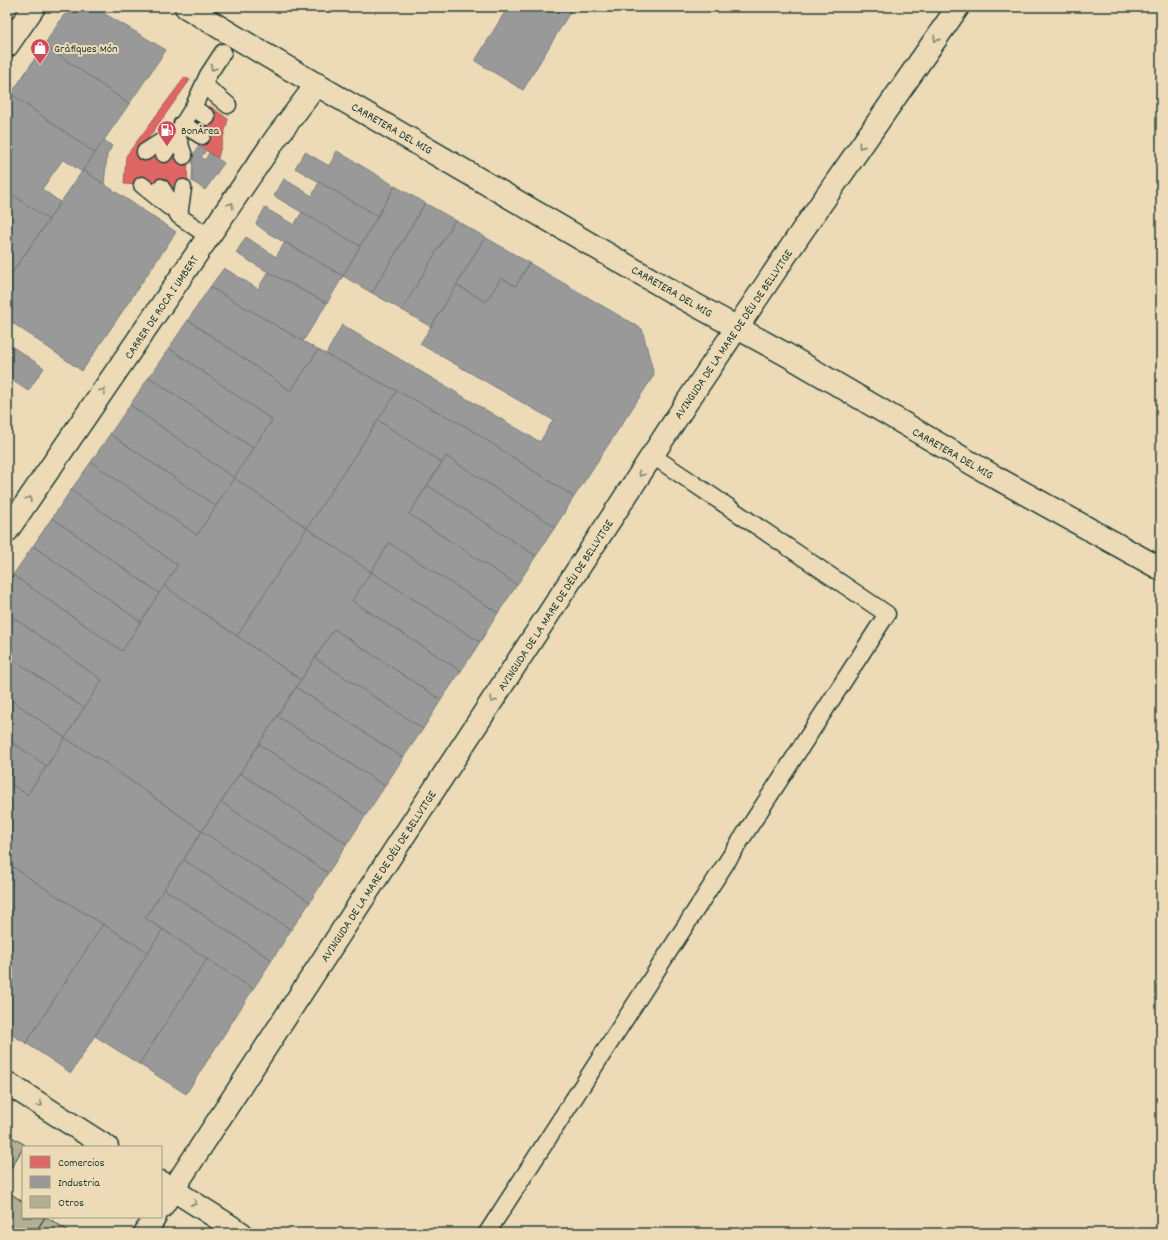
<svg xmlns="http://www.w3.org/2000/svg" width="1168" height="1240" viewBox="0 0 1168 1240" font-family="Dekko,sans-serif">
	<rect width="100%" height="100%" fill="#eddbb8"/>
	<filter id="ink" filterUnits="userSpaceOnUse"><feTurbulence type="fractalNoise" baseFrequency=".025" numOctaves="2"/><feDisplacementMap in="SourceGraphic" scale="8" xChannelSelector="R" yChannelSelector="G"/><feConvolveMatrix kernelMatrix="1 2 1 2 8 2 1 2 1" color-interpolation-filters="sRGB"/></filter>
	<g filter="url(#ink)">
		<path fill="#e06666" stroke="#a65a57" d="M185,77L190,80L139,151L188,156L187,188L124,184L126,156Z
			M210,106L228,119L218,158L199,146Z"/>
		<path fill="#999" stroke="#747d7b" d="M508,7H573L523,90L475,61Z
			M95,8L166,50L129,104L44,45L64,15Z
			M44,45L129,104L95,153L11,94Z
			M11,94L95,153L82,172L63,159L42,189L60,202L49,220L7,191V99Z
			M104,140L112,146L107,155L104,184L83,170Z
			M199,146L206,150L201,157L205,160L209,153L224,163L205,190L192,181L193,155Z
			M337,151L395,186L378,216L295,168L305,152L329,166Z
			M83,170L176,232L82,371L7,319V280Z
			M284,179L312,196L319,182L378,216L360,246L274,196Z
			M395,186L425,203L372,293L343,276Z
			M7,191L49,220L7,280Z
			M425,203L455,220L402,310L372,293Z
			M265,208L294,225L302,212L360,246L343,276L268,233L256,224Z
			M455,220L485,237L431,327L402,310Z
			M246,237L276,257L285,242L343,276L327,303L268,272L236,253Z
			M485,237L529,263L516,286L501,278L486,302L457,285Z
			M529,263L642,329L654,375L574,497L465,426L326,354L342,325L540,442L553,420L420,344L457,285L486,302L501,278L516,286Z
			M224,268L258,289L268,272L327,303L303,341L210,287Z
			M210,287L318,350L291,391L188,320Z
			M188,320L291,391L318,350L397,391L307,528L234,478L272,420L169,348Z
			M7,343L44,368L28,391L7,377Z
			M169,348L272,420L253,448L149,377Z
			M149,377L253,448L234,478L130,405Z
			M397,391L465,426L574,497L555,527L446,456L442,463L378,420Z
			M130,405L234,478L216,506L110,434Z
			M378,420L442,463L409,514L517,585L498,613L389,543L371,572L307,528Z
			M110,434L216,506L197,535L91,462Z
			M446,456L555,527L536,556L427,485Z
			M91,462L197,535L234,478L307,528L237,636L164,586L178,565L71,490Z
			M427,485L536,556L517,585L409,514Z
			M71,490L178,565L159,593L52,518Z
			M52,518L159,593L141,622L33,546Z
			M307,528L371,572L352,601L461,671L441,700L334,629L301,680L237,636Z
			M389,543L498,613L480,642L371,572Z
			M33,546L141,622L122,651L13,575Z
			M371,572L480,642L461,671L352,601Z
			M13,575L122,651L164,586L301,680L202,831L104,762L65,738L102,680L7,613V584Z
			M7,613L102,680L84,708L7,655Z
			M334,629L441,700L423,729L315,658Z
			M7,655L84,708L65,738L7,697Z
			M315,658L423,729L403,758L296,687Z
			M296,687L403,758L385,786L277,716Z
			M7,697L65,738L47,766L7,739Z
			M277,716L385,786L366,815L259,744Z
			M65,738L104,762L202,831L145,918L163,929L148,952L55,895L7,863V781L27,795Z
			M7,739L47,766L27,795L7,781Z
			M259,744L366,815L347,844L240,773Z
			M240,773L347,844L328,873L221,802Z
			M221,802L328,873L310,902L202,831Z
			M202,831L310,902L291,930L184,860Z
			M184,860L291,930L272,960L164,889Z
			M7,863L55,895L103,924L26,1043L7,1032Z
			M164,889L272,960L253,989L145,918Z
			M103,924L148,952L71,1073L26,1043Z
			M163,929L207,959L139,1064L95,1036Z
			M207,959L253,989L186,1094L139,1064Z"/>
		<path fill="#b4af94" stroke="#1f3d34" d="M7,1134L25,1145L7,1174Z
			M7,1191L23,1202V1217H45L35,1233H7Z
			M45,1217H46L72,1233H35Z"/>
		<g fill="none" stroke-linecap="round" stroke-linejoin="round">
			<defs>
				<path id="service" d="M204,85L228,105
					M193,108L207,117
					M182,124L202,136
					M176,132L184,156
					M145,152L173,134
					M164,154L193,108L208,75L223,52
					M142,185L169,207
					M161,187L179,216L209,237
					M179,216L183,188
					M487,1233L887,614L653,456"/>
				<path id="minor" d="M7,46L34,7
					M7,531L276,138L317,84
					M7,1083L107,1147
					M161,1182L241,1233
					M161,1208L689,399L800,234L958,7
					M145,1233L155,1217"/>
				<path id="tertiary" d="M186,7L264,54L681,297L787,355L995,477L1161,569"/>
			</defs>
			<use href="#service" stroke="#1f3d34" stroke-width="19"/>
			<use href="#minor" stroke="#1f3d34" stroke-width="25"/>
			<use href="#tertiary" stroke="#1f3d34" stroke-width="25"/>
			<use href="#service" stroke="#eddbb8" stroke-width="16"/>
			<use href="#minor" stroke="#eddbb8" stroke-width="22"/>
			<use href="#tertiary" stroke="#eddbb8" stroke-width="22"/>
		</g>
		<defs><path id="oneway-chevron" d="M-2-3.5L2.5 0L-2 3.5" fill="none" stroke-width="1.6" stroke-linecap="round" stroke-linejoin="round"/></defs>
		<g stroke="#7c846f">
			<use href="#oneway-chevron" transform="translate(936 39) rotate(125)"/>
			<use href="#oneway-chevron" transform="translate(213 68) rotate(122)"/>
			<use href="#oneway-chevron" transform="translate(861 146) rotate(125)"/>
			<use href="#oneway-chevron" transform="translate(231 205) rotate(-56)"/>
			<use href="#oneway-chevron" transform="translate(103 391) rotate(-56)"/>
			<use href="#oneway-chevron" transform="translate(641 474) rotate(123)"/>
			<use href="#oneway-chevron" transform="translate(29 499) rotate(-56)"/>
			<use href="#oneway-chevron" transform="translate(493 700) rotate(123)"/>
			<use href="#oneway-chevron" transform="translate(40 1104) rotate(33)"/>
			<use href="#oneway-chevron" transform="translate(194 1203) rotate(32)"/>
		</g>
	</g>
	<defs>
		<symbol id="shop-pin" viewBox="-11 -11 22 30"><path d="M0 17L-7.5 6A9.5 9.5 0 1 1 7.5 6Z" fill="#d1495b" stroke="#eddbb8"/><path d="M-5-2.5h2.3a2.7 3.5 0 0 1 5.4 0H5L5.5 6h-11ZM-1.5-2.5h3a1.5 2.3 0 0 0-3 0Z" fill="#fff"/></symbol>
		<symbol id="fuel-pin" viewBox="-11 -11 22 30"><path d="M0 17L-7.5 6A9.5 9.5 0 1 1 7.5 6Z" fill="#d1495b" stroke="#eddbb8"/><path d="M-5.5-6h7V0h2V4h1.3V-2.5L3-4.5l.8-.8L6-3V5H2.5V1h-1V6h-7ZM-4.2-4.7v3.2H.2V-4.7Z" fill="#fff"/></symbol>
	</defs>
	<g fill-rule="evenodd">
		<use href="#shop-pin" x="29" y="37" width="22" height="30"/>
		<use href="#fuel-pin" x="156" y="119" width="22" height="30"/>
	</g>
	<g text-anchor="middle" stroke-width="4" stroke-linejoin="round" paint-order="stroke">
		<g font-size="12" fill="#1f3d34" stroke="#eddbb8" text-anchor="start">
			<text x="54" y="52">Gràfiques Món</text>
			<text x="181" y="134">BonÀrea</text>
		</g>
		<g font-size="12" fill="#1f3d34" stroke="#eddbb8">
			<text transform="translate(392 128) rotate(30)" y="4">CARRETERA DEL MIG</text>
			<text transform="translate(672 291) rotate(30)" y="4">CARRETERA DEL MIG</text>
			<text transform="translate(161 307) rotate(-56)" y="4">CARRER DE ROCA I UMBERT</text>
			<text transform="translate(733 334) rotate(-56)" y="4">AVINGUDA DE LA MARE DE DÉU DE BELLVITGE</text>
			<text transform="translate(953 453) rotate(30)" y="4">CARRETERA DEL MIG</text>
			<text transform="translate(555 605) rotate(-57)" y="4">AVINGUDA DE LA MARE DE DÉU DE BELLVITGE</text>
			<text transform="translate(378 876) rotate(-57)" y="4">AVINGUDA DE LA MARE DE DÉU DE BELLVITGE</text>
		</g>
	</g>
	<rect width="1168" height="1240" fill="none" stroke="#eddbb8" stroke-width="24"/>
	<rect x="12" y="12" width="1144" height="1216" fill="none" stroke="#1f3d34" stroke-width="1.5" filter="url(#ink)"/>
	<rect x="22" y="1146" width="140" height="72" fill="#eddbb8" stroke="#9b9c83"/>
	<rect x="30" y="1156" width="20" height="12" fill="#e06666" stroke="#9b9c83"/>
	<text x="58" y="1166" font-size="12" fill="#1f3d34">Comercios</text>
	<rect x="30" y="1176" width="20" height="12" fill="#999999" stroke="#9b9c83"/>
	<text x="58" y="1186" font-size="12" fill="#1f3d34">Industria</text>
	<rect x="30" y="1196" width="20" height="12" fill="#b4af94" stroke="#9b9c83"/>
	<text x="58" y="1206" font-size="12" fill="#1f3d34">Otros</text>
</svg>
